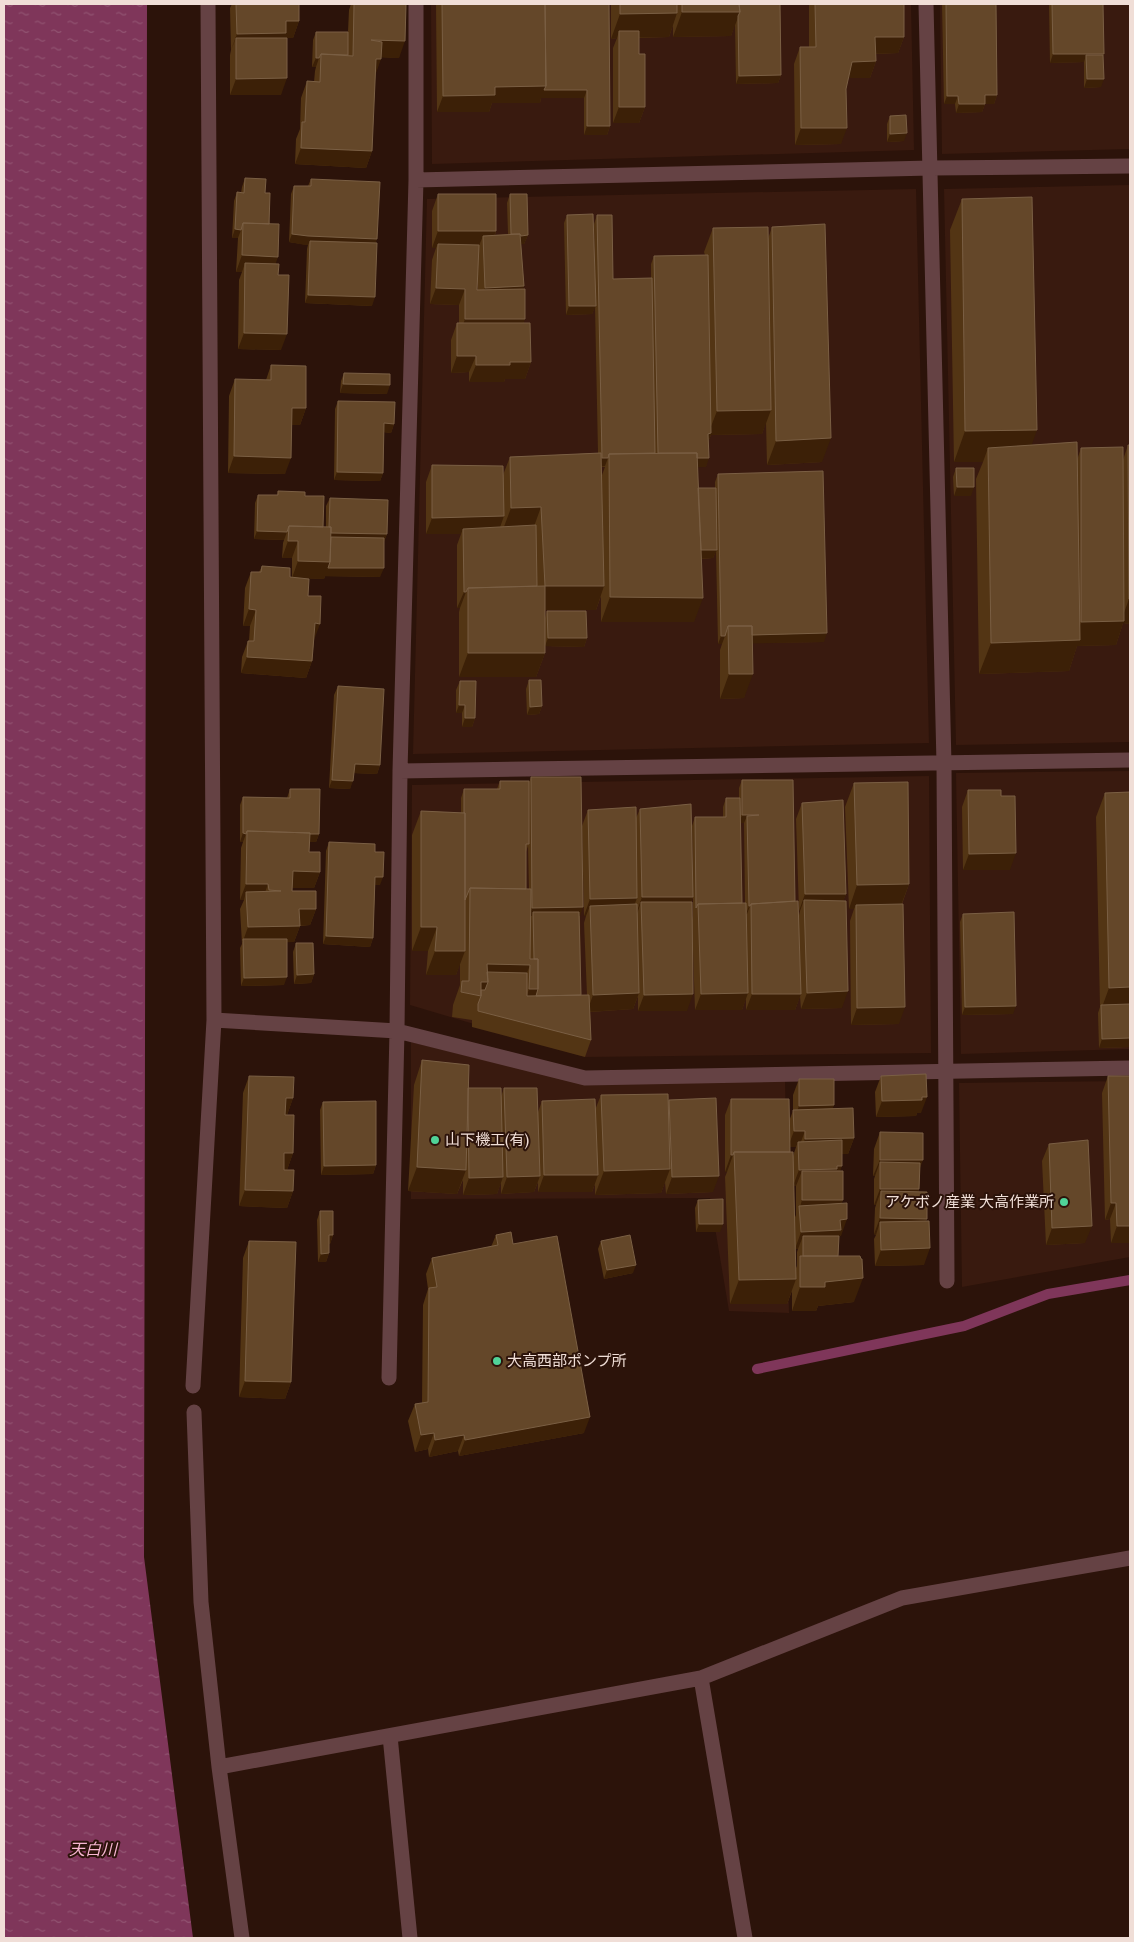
<svg xmlns="http://www.w3.org/2000/svg" width="1134" height="1942" viewBox="0 0 1134 1942" font-family="Lora,'Noto Sans JP',serif">
	<defs>
		<pattern id="water-ripples" width="26" height="14" patternUnits="userSpaceOnUse" patternTransform="scale(1.25)"><rect width="26" height="14" fill="#7f365a"/><path d="M2 4q2-2 4 0t4 0M15 11q2-2 4 0t4 0" fill="none" stroke="#915371"/></pattern>
	</defs>
	<rect width="100%" height="100%" fill="#2c130a"/>
	<path fill="#391a0f" d="M431,4H911L914,150L432,164Z
		M940,4H1130V149L942,154Z
		M1130,185V742L956,745L944,189Z
		M916,189L929,743L413,754L427,199Z
		M1130,771V1049L961,1054L956,773Z
		M929,776L931,1053L585,1057L410,1005L412,785Z
		M411,1042L584,1084L785,1078L789,1313L729,1311L710,1198L411,1199Z
		M1130,1081V1257L962,1287L959,1083Z"/>
	<path fill="url(#water-ripples)" d="M4,4H147L144,1557L193,1938H4Z"/>
	<g fill="none" stroke-linecap="round" stroke-linejoin="round">
		<path stroke="#7f365a" stroke-width="10" d="M757,1369L964,1326L1048,1294L1130,1280"/>
		<path stroke="#654244" stroke-width="15" d="M926,4L944,764L947,1281
			M416,180L931,168L1130,166
			M400,771L1130,760
			M214,1020L397,1031L585,1078L1130,1068
			M389,1378L397,1031L400,771L416,180V4
			M193,1386L214,1020L208,4
			M194,1412L201,1602L219,1767L242,1938
			M701,1678L745,1938
			M390,1736L410,1938
			M219,1767L701,1678L902,1598L1130,1558"/>
	</g>
	<path fill="#533514" fill-rule="evenodd" d="M232,4H299V21L293,38H285L281,95H230V55L231,50L230,8Z
		M351,4H406L399,58L381,57L375,75L372,151L366,168L295,164L296,139L300,129L301,98L307,81L314,82L315,71L316,67H312L313,40L316,32H348L349,10Z
		M436,4H609L610,126L607,135H584V98H541L540,103H492L489,112H437Z
		M611,4H780L781,75L778,83L736,84L735,24L731,36L673,37V25L669,37L639,38V54L645,107L639,123H613V48L617,38L611,39Z
		M809,4H904V37L898,53L875,54L876,61L870,78H848L846,89L841,144L795,145L794,64L800,47H809Z
		M942,4H996L997,95L994,104H985L982,112L956,113L955,104H944Z
		M1049,4H1103V55L1101,87L1084,88V62L1050,63Z
		M890,116L904,141L887,142V124Z
		M245,178L265,193L276,264L278,275L281,350L238,349L239,280L242,272H236L238,238H232L234,201L237,192L241,193L242,187Z
		M311,179L376,243L372,306L305,303L307,249L308,245L289,242L291,194L294,186H308Z
		M438,194L496,231L495,235L508,234L507,203L510,194L528,235L524,244H521L524,286L522,289L524,323L531,362L525,379H505L504,382H469V372L451,373V340L457,323H459V305L430,304L432,260L436,248H432V211ZM478,275V289L477,290Z
		M962,199L1032,445L1077,460L1081,448L1123,460L1128,445L1130,624L1123,623L1116,645L1077,646L1069,671L979,674L976,479L983,462H954L950,230Z
		M567,215L595,298L594,224L597,215L613,279L651,278V264L654,256L705,255L704,252L713,228L768,239L772,227L822,462L767,465L766,422L762,434L711,435L708,442L706,467H698V488H715V482L718,474L824,642L753,643L744,698L720,699V650L722,644H718L716,551L713,558L701,559L694,622H601V596L596,610H545V618L547,611L587,638L584,647L545,646V653L536,677H459V612L460,608H457V545L461,534H426V482L432,465L503,475L510,457L598,453L595,306L592,314L566,315L564,223ZM601,467H605L602,475Z
		M271,365L306,408L300,425H292L285,474L228,473L229,396L235,379L266,380Z
		M344,373L387,394L340,393L341,381Z
		M338,401L394,424L391,433L384,432L383,473L380,481L334,480L335,409Z
		M956,468L971,496H954L953,477Z
		M278,491L305,496L323,527H326V506L330,498L387,534L384,541L380,577L325,576L324,579L301,578L308,596L314,640L312,661L306,678L241,673L242,657L248,641H249L250,626H243L245,588L251,572H259L262,566L290,577H292V558H282L283,543L284,540L254,539L255,503L258,495H277Z
		M529,680L542,706L539,714L527,715L526,689Z
		M460,681L475,718L472,727H462V713H456V690Z
		M338,686L380,765L377,774L354,773L350,789L329,788L334,695Z
		M531,777L580,916L581,995H587L584,923L586,916H584L582,826L588,810L636,818L640,809L693,878L692,826L695,817H723V807L726,798H739V788L742,780L795,901L799,915L800,911H799L796,819L802,803L846,894L843,901L842,1008L801,1009L800,996L795,1010H746V998L742,1010H695L692,920L693,916V897L691,902L687,1011H638V996L633,1009L590,1012L591,1040L585,1057L472,1027V1020L452,1017L453,1005L460,985V963L456,975H426L428,951H412V835L421,811L461,813V798L464,789H497L500,781L529,782ZM740,823H744L745,903L742,904ZM528,846L529,889H526V852Z
		M854,783L909,884L902,904L899,1024L851,1025L850,921L854,909H849L845,807Z
		M290,789L319,834L316,842H310L309,852L320,872L314,888H292V891L316,909L310,925L300,926L294,942H287L284,985L241,986L240,948L242,944L240,909L244,900H240L241,848L243,842H240V805L243,797L287,798Z
		M968,790L1001,796L1010,870H963L962,807Z
		M1130,792V1047L1099,1048L1098,1013L1100,1007L1096,817L1105,793Z
		M329,842L375,852L380,885H375L373,938L370,947L323,944L326,851Z
		M963,914L1013,1014L962,1015L960,922Z
		M296,943L314,974L311,983L294,984L293,952Z
		M422,1060L468,1088L501,1097L504,1088L538,1112L542,1101L595,1110L601,1095L668,1100L713,1192L666,1194L665,1182L661,1193L595,1195V1184L592,1192H538V1182L534,1192L501,1194V1182L497,1194L463,1195V1180L457,1194L408,1191L414,1085Z
		M249,1076L293,1098L287,1115L285,1114L293,1153L287,1170L293,1191L287,1208L239,1206L243,1093Z
		M881,1076L921,1113H917L916,1116L876,1117L875,1092Z
		M1108,1076H1130V1243H1111L1110,1219L1105,1220L1102,1093Z
		M799,1079L833,1109L854,1138L848,1154H842L840,1171L842,1204L841,1236H839V1238L838,1256L854,1302L818,1306L816,1311H792V1291L787,1304H730L725,1177L727,1172H725V1115L731,1099L789,1121L793,1111V1095ZM790,1147H796L793,1156L790,1152ZM794,1186H796V1215L794,1219ZM795,1249H798L797,1252V1266L795,1270Z
		M323,1102L376,1165L373,1174L321,1175L320,1110Z
		M880,1132L920,1169L919,1189L918,1192L926,1221L924,1265L875,1266L874,1239L876,1235L874,1234L875,1208L876,1205H874V1179L875,1176H873L874,1149Z
		M1049,1144L1085,1243L1046,1245L1042,1161Z
		M698,1200L720,1232H696L695,1208Z
		M320,1211L333,1235L330,1244H329V1253L326,1262H318L317,1220Z
		M496,1235L513,1244L584,1433L459,1456L458,1451L429,1457L428,1449L415,1452L408,1421L415,1404L422,1403L423,1305L428,1289L426,1274L432,1258L491,1247Z
		M249,1241L291,1382L285,1399L239,1397L243,1258Z
		M601,1241L633,1273L604,1279L598,1249Z"/>
	<path fill="#3c2007" d="M682,12H740L731,36L673,37Z
		M677,13L669,37L619,38V31L617,38L611,39L620,14Z
		M286,21H299L293,38H236L231,50L237,34Z
		M875,37H904L898,53L869,54Z
		M371,40L405,41L399,58L365,57Z
		M1053,54H1104L1101,62L1086,55L1084,62L1050,63Z
		M316,58H319L316,67H312Z
		M376,59H381L375,76Z
		M876,61L870,78H846L852,62Z
		M781,75L778,83L736,84L739,76Z
		M287,78L281,95H230L236,79Z
		M1087,79H1104L1101,87L1084,88Z
		M546,86L587,90L584,98H541L540,103H492L489,112H437L443,96L495,87Z
		M985,95H997L994,104H985L982,112L956,113L959,104Z
		M947,96H958L955,104H944Z
		M619,107H645L639,123H613Z
		M587,126H610L607,135H584Z
		M801,128H847L841,144L795,145Z
		M907,133L904,141L887,142L890,134Z
		M301,148L372,151L366,168L295,164Z
		M235,229L241,230L238,238H232Z
		M438,231H496L490,248L483,236L478,248L438,244L436,248H432Z
		M292,234L377,239L374,248L310,241L308,245H305L289,242Z
		M528,235L524,244L508,245L511,236Z
		M242,255L278,257L272,274L245,263L242,272H236Z
		M524,286L517,303L479,305L485,288Z
		M436,288L465,289L459,305L430,304Z
		M308,295L375,297L372,306L305,303Z
		M569,306H596L592,314L566,315Z
		M465,319H525L519,335L459,336Z
		M244,333L287,334L281,350L238,349Z
		M457,356H476L469,372L451,373Z
		M510,362H531L525,379H505L504,382H469L476,365Z
		M343,384L390,385L387,394L340,393Z
		M292,408H306L300,425H286Z
		M771,410L762,434L711,435L708,442H705L717,411Z
		M384,423L394,424L391,433L381,432Z
		M1037,430L1026,461L988,448L983,462H954L965,431Z
		M831,438L822,462L767,465L776,441Z
		M234,456L291,458L285,474L228,473Z
		M602,458H608L605,466L598,467Z
		M709,458L706,467L655,468L658,459Z
		M337,472L383,473L380,481L334,480Z
		M957,487H974L971,496H954Z
		M541,507L532,532H502L511,508Z
		M504,516L498,533L463,529L461,534H426L432,518Z
		M257,531L287,532L284,540L254,539Z
		M328,532L387,534L384,542L329,541Z
		M288,541H298L292,558H282Z
		M698,550H717L713,558L695,559Z
		M298,561L330,562L324,579L292,578Z
		M328,568H384L380,577L325,576Z
		M545,586H604L596,610H536Z
		M464,592H466L460,608H457Z
		M610,597L703,598L694,622H601Z
		M1129,599H1130V624L1123,623L1116,645L1077,646L1069,671L979,674L991,643L1075,640L1081,622L1121,621Z
		M249,609L256,610L250,626H243Z
		M315,623L320,624L314,640Z
		M827,633L824,642L728,644V636Z
		M721,636H725L722,644H718Z
		M548,638H587L584,647L545,646Z
		M468,653H545L536,677H459Z
		M247,657L312,661L306,678L241,673Z
		M729,674H753L744,698L720,699Z
		M459,705H465L462,713H456Z
		M542,706L539,714L527,715L530,707Z
		M465,718H475L472,727H462Z
		M355,764L380,765L377,774L351,773Z
		M332,780L353,781L350,789L329,788Z
		M742,815H759L747,816L744,823H739Z
		M243,833L246,834L243,842H240Z
		M247,834H319L316,842H247Z
		M1016,853L1010,870H963L969,854Z
		M293,871L320,872L314,888H287Z
		M375,877H383L380,885H372Z
		M246,884H268L262,901L246,892L244,900H240Z
		M909,884L900,908L856,905L854,909H849L857,885Z
		M805,894H846L840,910L804,900L800,911H799Z
		M642,897H693L687,913L641,902L637,914H636Z
		M637,898L631,914L590,906L586,916H584L590,899Z
		M749,906H750L747,914H746Z
		M583,907L580,916H533V912L532,916H529L532,908Z
		M299,909H316L310,925L293,926Z
		M300,926L294,942L243,944V939L242,944L248,927Z
		M421,927H437L428,951H412Z
		M326,936L373,938L370,947L323,944Z
		M435,951H465L456,975H426Z
		M487,964L530,965L521,989L481,996L478,990Z
		M314,974L311,983L294,984L297,975Z
		M287,977L284,985L241,986L244,978Z
		M1130,987V1011L1101,1010L1109,988Z
		M529,989H538L530,1013H521Z
		M848,991L842,1008L801,1009L807,993Z
		M639,993L633,1009L587,1012L593,995Z
		M748,993L742,1010H695L701,994Z
		M693,994L687,1011H638L644,995Z
		M752,994H801L795,1010H746Z
		M1016,1006L1013,1014L962,1015L965,1007Z
		M905,1007L899,1024L851,1025L857,1008Z
		M1130,1038V1047L1099,1048L1102,1039Z
		M922,1097H927L921,1113H917L916,1116L876,1117L882,1101Z
		M286,1098H293L287,1115L280,1114Z
		M834,1105L828,1122H793L799,1106Z
		M794,1131H805L799,1147L798,1142L796,1147H788Z
		M854,1138L848,1154L799,1155L805,1139Z
		M284,1153H293L287,1170H278Z
		M731,1155H733L727,1172H725Z
		M880,1160H923L917,1176L880,1162L875,1176H873Z
		M376,1165L373,1174L321,1175L324,1166Z
		M837,1166H842L836,1182L802,1171L796,1186H793L799,1170Z
		M417,1167L466,1170L457,1194L408,1191Z
		M670,1169L661,1193L595,1195L604,1171Z
		M544,1175H598L592,1192H538Z
		M540,1176L534,1192L501,1194L507,1177Z
		M719,1176L713,1192L666,1194L672,1177Z
		M503,1177L497,1194L463,1195L469,1178Z
		M880,1189H919L913,1206L881,1191L876,1205H874Z
		M245,1190L293,1191L287,1208L239,1206Z
		M802,1200H843L837,1217L800,1207Z
		M1111,1203H1116L1110,1219L1105,1220Z
		M880,1218L927,1219L920,1235L880,1222L876,1235L874,1234Z
		M847,1219L841,1236H839L835,1247L803,1236L798,1249H795L801,1232L840,1220Z
		M699,1224H723L720,1232H696Z
		M1092,1226L1085,1243L1046,1245L1052,1228Z
		M1117,1226H1130V1243H1111Z
		M329,1235H333L330,1244H326Z
		M930,1248L924,1265L875,1266L881,1250Z
		M329,1253L326,1262H318L321,1254Z
		M636,1265L633,1273L604,1279L607,1270Z
		M863,1278L854,1302L818,1306L816,1311H792L800,1287L825,1282Z
		M796,1279L787,1304H730L739,1280Z
		M245,1381L291,1382L285,1399L239,1397Z
		M590,1417L584,1433L459,1456L465,1440Z
		M434,1433L428,1449L415,1452L421,1435Z
		M464,1435L458,1451L429,1457L435,1440Z"/>
	<path fill="#644729" stroke="#7a5f44" d="M236,4H299V21H286V33L237,34Z
		M354,4H406L405,41L371,40L382,42L381,59H376L372,151L301,148L302,122H305L307,81L320,82L321,54L353,56Z
		M442,4H545L546,86L495,87V95L443,96Z
		M545,4H609L610,126H587V90H544L546,86Z
		M620,4H677V13L620,14Z
		M682,4H739L740,12H682Z
		M739,4H780L781,75L739,76L738,16L740,12Z
		M815,4H904V37H875L876,61L852,62L846,89L847,128H801L800,47H816Z
		M946,4H996L997,95H985V104H959L958,96H947Z
		M1052,4H1103L1104,54H1053Z
		M619,31H639V54H645V107H619Z
		M316,32H348V55L321,54L319,58H316Z
		M236,38H287V78L236,79Z
		M1086,55H1103L1104,79H1087Z
		M906,115L907,133L890,134V116Z
		M245,178L266,179L265,193H270L269,224L243,223L241,230L235,229L237,192L244,193Z
		M311,179L380,182L377,239L308,236L292,234L294,186H311Z
		M438,194H496V231H438Z
		M510,194H527L528,235L521,236L520,234H511Z
		M1032,197L1037,430L965,431L962,199Z
		M593,214L596,306H569L567,215Z
		M597,215H612L613,279L652,278L655,453L609,454L608,458H602Z
		M243,223L279,224L278,257L242,255Z
		M825,224L831,438L776,441L772,227Z
		M768,227L771,410L717,411L713,228Z
		M520,234L524,286L485,288L483,236Z
		M310,241L377,243L375,297L308,295Z
		M438,244L479,245L477,290L525,289V319H465V289L436,288Z
		M708,255L711,433L708,434L709,458H697V453H658L654,256Z
		M245,263L279,264L278,275H289L287,334L244,333Z
		M457,323H530L531,362H510V365H476V356H457Z
		M271,365L306,366V408H292L291,458L234,456L235,379L271,380Z
		M344,373L390,374V385L343,384Z
		M338,401L395,402L394,424L384,423L383,473L337,472Z
		M1077,442L1080,640L991,643L988,448Z
		M1128,445H1130V599H1129Z
		M1123,447L1124,621L1081,622V448Z
		M601,453L604,586H545L541,507L511,508L510,457Z
		M697,453L703,598L610,597L609,454Z
		M432,465L503,466L504,516L432,518Z
		M956,468H974V487H957Z
		M823,471L827,633L752,635V626H728L725,636H721L718,474Z
		M698,488H716L717,550H701Z
		M278,491L305,492V496H324L323,527L289,526L287,532L257,531L258,495H278Z
		M330,498L388,500L387,534L331,533V527H329Z
		M536,525L537,586L468,588L466,592H464L463,529Z
		M289,526L331,527L330,562L298,561V541H288Z
		M331,537L384,538V568H328L330,562Z
		M262,566L290,568V577L309,579L308,596H321L320,624L315,623L312,661L247,657L248,641H254L256,610L249,609L251,572H261Z
		M545,586V653H468V588Z
		M547,611H586L587,638H548Z
		M728,626H752L753,674H729Z
		M529,680H541L542,706L530,707Z
		M460,681H476L475,718H465V705H459Z
		M338,686L384,689L380,765L355,764L353,781L332,780Z
		M531,777H581L583,907L532,908Z
		M742,780H793L795,901L751,904L750,906H749L747,816L759,815H742Z
		M500,781H529V844H526V889L470,888L465,900V813H464V789H500Z
		M908,782L909,884L857,885L854,783Z
		M290,789H320L319,834H310V833L247,831L246,834L243,833V797L290,798Z
		M968,790H1001V796H1015L1016,853L969,854Z
		M1130,792V987L1109,988L1105,793Z
		M726,798H740L742,903L698,904L696,908L695,817H726Z
		M843,800L846,894H805L802,803Z
		M691,804L693,897H642L640,809Z
		M636,807L637,898L590,899L588,810Z
		M421,811L465,813V951H435L437,927H421Z
		M247,831L310,833L309,852H320V872L293,871L292,891H316V909H299L300,926L248,927L246,892L281,891L269,890L268,884H246Z
		M329,842L375,844V852H384L383,877H375L373,938L326,936Z
		M470,888L531,889L530,959H538V989H529L530,965L487,964L488,982H481V996L461,992L462,981H469Z
		M804,900L846,901L848,991L807,993Z
		M798,901L801,994H752L751,904Z
		M641,902H692L693,994L644,995Z
		M746,903L748,993L701,994L698,904Z
		M637,904L639,993L593,995L590,906Z
		M903,904L905,1007L857,1008L856,905Z
		M533,912H579L581,995L536,996L538,989V959H534Z
		M1014,912L1016,1006L965,1007L963,914Z
		M243,939H287V977L244,978Z
		M296,943H313L314,974L297,975Z
		M487,972L527,973V996L589,995L591,1040L478,1011V1004L481,996V990H485L488,982Z
		M1130,1004V1038L1102,1039L1101,1005Z
		M422,1060L469,1065L466,1170L417,1167Z
		M926,1074L927,1097H922V1100L882,1101L881,1076Z
		M249,1076L294,1077L293,1098H286L285,1115H294L293,1153H284V1170H294L293,1191L245,1190Z
		M1108,1076H1130V1226H1117L1116,1203H1111Z
		M799,1079H834V1105L799,1106Z
		M468,1088H501L503,1177L469,1178L468,1110Z
		M504,1088H537L540,1176L507,1177Z
		M668,1094L670,1169L604,1171L601,1095Z
		M716,1098L719,1176L672,1177L669,1100Z
		M595,1099L598,1175H544L542,1101Z
		M731,1099H789L790,1152H734L733,1155H731Z
		M376,1101V1165L324,1166L323,1102Z
		M853,1108L854,1138L805,1139V1131H794L793,1110Z
		M880,1132L923,1133V1160H880Z
		M842,1140V1166H837V1169L799,1170L798,1142Z
		M1088,1140L1092,1226L1052,1228L1049,1144Z
		M734,1152H793L796,1279L739,1280Z
		M880,1162L920,1163L919,1189H880Z
		M802,1171H843V1200H802Z
		M881,1191L927,1192V1219L880,1218Z
		M723,1199V1224H699L698,1200Z
		M847,1203V1219L840,1220L841,1230L801,1232L799,1206Z
		M320,1211H333V1235H329V1253L321,1254Z
		M929,1221L930,1248L881,1250L880,1222Z
		M511,1232L513,1244L557,1236L590,1417L465,1440L464,1435L435,1440L434,1433L421,1435L415,1404L428,1402L429,1288L437,1287L432,1258L498,1245L496,1235Z
		M630,1235L636,1265L607,1270L601,1241Z
		M803,1236H839L838,1256H803Z
		M249,1241L296,1242L291,1382L245,1381Z
		M800,1256H860L861,1259H862L863,1278L825,1282V1287H800Z"/>
	<g fill="#50d398" stroke="#2c130a" stroke-width="2">
		<circle cx="435" cy="1140" r="5"/>
		<circle cx="1064" cy="1202" r="5"/>
		<circle cx="497" cy="1361" r="5"/>
	</g>
	<g text-anchor="middle" stroke-width="4" stroke-linejoin="round" paint-order="stroke">
		<g font-size="15" fill="#f0ded7" stroke="#2c130a" text-anchor="start">
			<text x="445" y="1145">山下機工(有)</text>
			<text x="1054" y="1207" text-anchor="end">アケボノ産業 大高作業所</text>
			<text x="507" y="1366">大高西部ポンプ所</text>
		</g>
		<g font-size="16" font-style="italic" fill="#f8b7d3" stroke="#2c130a">
			<text x="93" y="1855">天白川</text>
		</g>
	</g>
	<rect width="1134" height="1942" fill="none" stroke="#f0ded7" stroke-width="10"/>
</svg>
